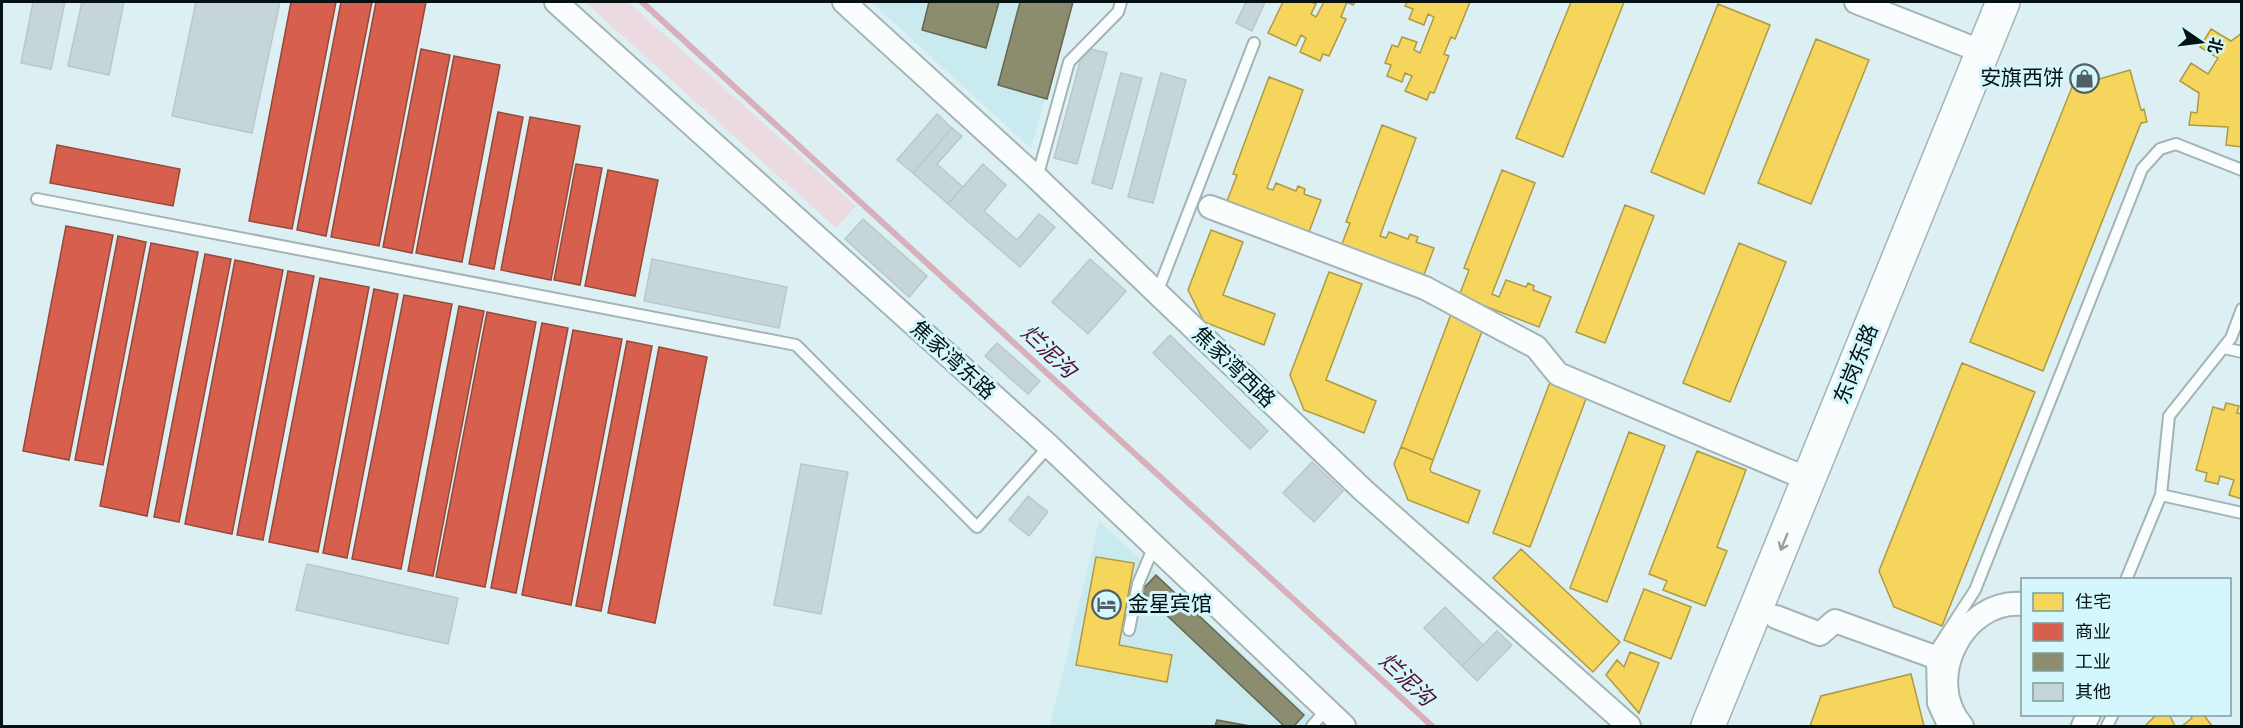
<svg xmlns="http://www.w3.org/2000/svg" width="2243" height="728" viewBox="0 0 2243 728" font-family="Spectral,'Noto Sans SC',serif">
	<rect width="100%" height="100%" fill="#dcf0f3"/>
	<path fill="#c9ebef" d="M871,2H1073L1031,148Z
		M1099,521L1321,726H1050Z"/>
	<path fill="#ecdae1" d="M585,2H628L856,206L836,228Z"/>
	<path fill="#f6d55c" stroke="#ae9a46" stroke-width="1.5" d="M1283,2H1311L1316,4L1311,14L1316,17L1324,2H1355L1353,5L1347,2L1341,17L1346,19L1329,56L1323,54L1320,61L1300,52L1306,38L1301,35L1296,46L1268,33Z
		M1407,2H1470L1455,39L1451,37L1444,54L1449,56L1434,93L1430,92L1427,100L1405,91L1412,76L1405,73L1402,82L1387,76L1391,65L1385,63L1392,45L1398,47L1402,37L1417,42L1414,50L1420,53L1434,17L1428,14L1424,25L1409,19L1413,9L1405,6Z
		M1571,2H1624L1563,157L1516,138Z
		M1718,4L1770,25L1704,194L1651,172Z
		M2211,29L2231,41L2242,33V147L2226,145L2228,127L2189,125L2191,112L2197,113L2199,93L2180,81L2191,63L2208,74L2218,58L2200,47Z
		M1816,39L1869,60L1811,204L1758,183Z
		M2130,70L2141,110L2144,109L2147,122L2141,123L2043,371L1970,342L2072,87Z
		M1269,77L1303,90L1267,188L1273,190L1276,183L1296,191L1298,186L1305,189L1304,194L1321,200L1309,232L1227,201L1237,175L1233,174Z
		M1382,125L1416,138L1380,236L1386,238L1389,232L1408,239L1410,234L1418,237L1416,242L1434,248L1422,280L1340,249L1350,223L1346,222Z
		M1502,170L1535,183L1492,294L1499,297L1506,280L1526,287L1528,283L1534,286L1533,290L1551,297L1539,327L1459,296L1469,270L1464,268Z
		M1625,205L1654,216L1605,343L1576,332Z
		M1211,230L1243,242L1223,295L1275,314L1264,345L1204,322L1188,290Z
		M1739,243L1786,262L1730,402L1683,383Z
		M1329,272L1362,284L1326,380L1376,401L1364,433L1304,410L1290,375Z
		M1451,314L1484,326L1433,460L1401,447Z
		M1962,363L2035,392L1942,626L1894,607L1879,571Z
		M1552,377L1589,391L1530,547L1493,533Z
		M2226,403L2239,406L2237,413L2242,414V499L2229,495L2234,480L2220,476L2218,484L2205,481L2207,473L2196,470L2213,407L2224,410Z
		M1629,432L1665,446L1607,602L1570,588Z
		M1401,447L1433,460L1430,469L1431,472L1480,491L1468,523L1408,500L1394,464Z
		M1697,451L1746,470L1717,547L1727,551L1705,606L1663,590L1667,581L1649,574Z
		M1521,549L1620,642L1593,672L1493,578Z
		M1096,557L1134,563L1119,645L1172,655L1167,682L1076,665Z
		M1644,589L1691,607L1671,659L1624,640Z
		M1630,652L1659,663L1639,713L1606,675L1617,660L1624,667Z
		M1911,674L1924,726H1810L1821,696Z
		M2157,714H2169L2175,726H2145Z
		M2203,714L2212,726H2182L2192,718L2189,714Z"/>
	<path fill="#d6604d" stroke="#97483b" stroke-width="1.5" d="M291,2H336L292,229L249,221Z
		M341,2H372L326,236L297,230Z
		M376,2H426L379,246L331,237Z
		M421,49L450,55L412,253L383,247Z
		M454,56L500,65L462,262L416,253Z
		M498,112L523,117L494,269L469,264Z
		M530,117L580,126L551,280L501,270Z
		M57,145L180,169L173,206L50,183Z
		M576,164L602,168L580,285L554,280Z
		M608,170L658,180L635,296L585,286Z
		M66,226L113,235L69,460L23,451Z
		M118,236L146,242L103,465L75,460Z
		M151,243L198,252L147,516L100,506Z
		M205,254L231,259L179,522L154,517Z
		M235,260L283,270L232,534L185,524Z
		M288,271L314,276L263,540L237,535Z
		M320,278L369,287L318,552L269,542Z
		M374,289L398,294L347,558L323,553Z
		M404,295L452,304L401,569L352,559Z
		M459,306L484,311L433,576L408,571Z
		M487,312L536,322L485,587L436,577Z
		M542,323L568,328L516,593L491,588Z
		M573,330L622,339L571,605L522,595Z
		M627,341L652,346L601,611L576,606Z
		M659,347L707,357L655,623L608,613Z"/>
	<path fill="#8c8c6e" stroke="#646752" stroke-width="1.5" d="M929,2H999L986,48L922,30Z
		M1020,2H1073L1047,99L998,85Z
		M1156,575L1304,715L1294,726H1284L1141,591Z
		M1217,720L1250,726H1215Z"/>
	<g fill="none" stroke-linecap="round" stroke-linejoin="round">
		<path stroke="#d7b0bc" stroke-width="6" d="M642,2L1432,726"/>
	</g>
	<path fill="#c6d6d8" stroke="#b8c8ca" stroke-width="1.5" d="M33,2H65L51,69L21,63Z
		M82,2H124L109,75L68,66Z
		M196,2H280L252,133L172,116Z
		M1246,2H1265L1252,31L1236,23Z
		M1084,47L1107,53L1077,164L1054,158Z
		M1121,73L1142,78L1112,189L1092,183Z
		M1161,73L1186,80L1153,203L1128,197Z
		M937,114L952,128L913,173L897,160Z
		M952,128L962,136L937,164L963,187L948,204L913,173Z
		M983,164L1006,185L984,211L1017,240L1039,214L1055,227L1020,267L948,204Z
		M863,219L927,276L909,297L845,239Z
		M652,259L787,287L779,328L644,301Z
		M1090,259L1126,291L1088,334L1052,302Z
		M1170,335L1268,431L1250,449L1153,353Z
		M997,343L1040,381L1028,394L985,356Z
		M1312,462L1343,491L1314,522L1283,493Z
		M801,464L848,472L821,614L774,605Z
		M1028,496L1048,512L1029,536L1009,520Z
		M307,564L458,598L448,644L296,610Z
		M1445,607L1483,645L1462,666L1424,628Z
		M1497,631L1512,645L1477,681L1462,666Z"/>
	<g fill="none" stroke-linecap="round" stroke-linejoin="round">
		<defs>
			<path id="lane" d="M1037,178L1069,62L1118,12L1121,2
				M37,199L796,345L977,527L1049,446
				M1157,293L1254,43
				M2224,348L2242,352
				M2161,495L2242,513
				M2126,580L2161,495L2169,416L2231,338L2242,309
				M1129,630L1138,584L1154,546
				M1312,726L1326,710
				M1943,726L1933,704L1932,656L1975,590L2142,169L2160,149L2176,144L2242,170
				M2107,726L2113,714"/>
			<path id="street" d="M556,2L1049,446L1344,726
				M844,2L1037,178L1363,490L1629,726
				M1856,2L1983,52
				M1210,207L1425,288L1536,347L1558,374L1810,480
				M1776,617L1820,634L1835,621L1932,656L1948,660
				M1962,726C1923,681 1961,600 2022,604
				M2083,726L2089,714"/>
			<path id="primary" d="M1708,726L2003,2"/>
		</defs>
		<use href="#lane" stroke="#a4b4b6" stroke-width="14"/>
		<use href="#street" stroke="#a4b4b6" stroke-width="26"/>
		<use href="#primary" stroke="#a4b4b6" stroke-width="36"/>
		<use href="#lane" stroke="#fafdfd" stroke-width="10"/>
		<use href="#street" stroke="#fafdfd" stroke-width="22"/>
		<use href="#primary" stroke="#fafdfd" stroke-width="33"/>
	</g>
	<defs><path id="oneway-shaft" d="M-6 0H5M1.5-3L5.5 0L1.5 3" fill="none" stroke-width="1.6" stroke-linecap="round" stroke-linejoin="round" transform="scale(1.5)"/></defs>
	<use stroke="#989f9f" href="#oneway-shaft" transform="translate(1784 542) rotate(112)"/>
	<defs>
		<symbol id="shop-ring" viewBox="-11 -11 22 22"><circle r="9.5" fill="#d3f7fc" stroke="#505f61" stroke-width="1.5"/><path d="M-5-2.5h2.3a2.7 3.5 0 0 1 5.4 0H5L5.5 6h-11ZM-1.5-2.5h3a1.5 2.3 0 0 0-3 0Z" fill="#505f61"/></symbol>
		<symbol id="hotel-ring" viewBox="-11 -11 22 22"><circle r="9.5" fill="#d3f7fc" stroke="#505f61" stroke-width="1.5"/><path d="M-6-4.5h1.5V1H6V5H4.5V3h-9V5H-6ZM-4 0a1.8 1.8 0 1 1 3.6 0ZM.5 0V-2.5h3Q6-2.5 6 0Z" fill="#505f61"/></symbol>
	</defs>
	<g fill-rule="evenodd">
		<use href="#shop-ring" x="2068" y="62" width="33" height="33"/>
		<use href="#hotel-ring" x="1090" y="588" width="33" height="33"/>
	</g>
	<g text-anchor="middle" stroke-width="6" stroke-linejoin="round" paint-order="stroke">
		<g font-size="21" fill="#051112" stroke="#d3f7fc" text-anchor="end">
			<text x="2064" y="85">安旗西饼</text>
			<text x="1128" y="611" text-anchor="start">金星宾馆</text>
		</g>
		<g font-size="21" fill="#051112" stroke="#d3f7fc">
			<text transform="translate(953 360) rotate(42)" y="7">焦家湾东路</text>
			<text transform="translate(1856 364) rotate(-68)" y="7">东岗东路</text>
			<text transform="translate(1234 367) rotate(44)" y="7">焦家湾西路</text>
		</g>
		<g font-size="22" font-style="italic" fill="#560928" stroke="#d3f7fc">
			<text transform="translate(1049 351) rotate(43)" y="8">烂泥沟</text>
			<text transform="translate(1407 679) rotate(43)" y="8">烂泥沟</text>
		</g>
	</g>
	<rect width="2243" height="728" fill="none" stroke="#051112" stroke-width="6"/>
	<rect x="2021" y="578" width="210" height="138" fill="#d3f7fc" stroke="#819b9e" stroke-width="1.5"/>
	<rect x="2033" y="593" width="30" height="18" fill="#f6d55c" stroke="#819b9e" stroke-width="1.5"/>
	<text x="2075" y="608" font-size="18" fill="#051112">住宅</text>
	<rect x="2033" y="623" width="30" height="18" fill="#d6604d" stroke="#819b9e" stroke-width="1.5"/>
	<text x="2075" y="638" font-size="18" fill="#051112">商业</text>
	<rect x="2033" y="653" width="30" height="18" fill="#8c8c6e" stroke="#819b9e" stroke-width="1.5"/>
	<text x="2075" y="668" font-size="18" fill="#051112">工业</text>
	<rect x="2033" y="683" width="30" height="18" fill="#c6d6d8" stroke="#819b9e" stroke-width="1.5"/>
	<text x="2075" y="698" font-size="18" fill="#051112">其他</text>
	<g transform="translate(2201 42) rotate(104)" stroke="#d3f7fc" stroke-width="4.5" paint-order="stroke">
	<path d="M0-4.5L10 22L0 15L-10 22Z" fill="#051112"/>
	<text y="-9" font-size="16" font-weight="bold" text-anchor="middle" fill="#051112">北</text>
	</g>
</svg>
